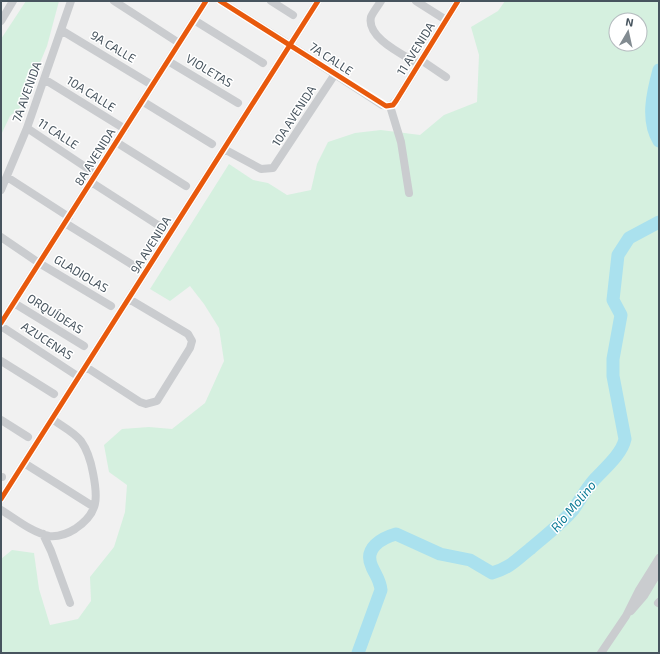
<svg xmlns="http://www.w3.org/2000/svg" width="660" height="654" viewBox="0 0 660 654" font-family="'Exo 2',sans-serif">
	<rect width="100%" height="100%" fill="#f1f1f1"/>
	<path fill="#d5f0df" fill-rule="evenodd" d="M26,1H59L47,46L22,106L10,116L1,135V39Z
		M505,1H659V653H1V559L12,550L34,553L39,589L50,625L78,619L91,601L90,577L114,547L125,512L127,485L109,472L104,445L122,429L149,427L172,429L205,403L224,361L219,328L204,304L190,286L170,301L150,289L229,164L253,180L268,183L287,195L311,190L317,164L328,142L355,133L381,130L420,135L444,115L477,102L479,55L471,27L498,11ZM616,20H640V44H616Z"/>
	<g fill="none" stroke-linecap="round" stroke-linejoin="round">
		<path stroke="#aae1ee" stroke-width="13" d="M659,70C653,92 646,120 659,141
			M358,653L381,590C380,580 376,576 372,567C363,548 382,538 396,534L440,554L470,560L492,573C510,568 516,560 530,549C545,536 560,525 573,510C580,500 586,489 594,480C604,469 622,454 625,439L613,376V359L621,315L613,300L618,255L629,238L659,222"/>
		<path stroke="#cacccf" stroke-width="8" d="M114,1L179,43
			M220,1L290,45L382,105L390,106
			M271,1L293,15
			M381,1C378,6 373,12 371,17C366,38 404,55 418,64
			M416,1L446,20
			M194,20L263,63
			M1,21L13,1
			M61,30L152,85
			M421,60L446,77
			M168,61L238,103
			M44,79L125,129
			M142,101L212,144
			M390,106L396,101L458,1
			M390,106L401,142L409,193
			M27,128L96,174
			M116,142L186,186
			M224,149L261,169L273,168L335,74
			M7,177L69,217
			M91,182L161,227
			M1,190L27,128L71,1
			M65,223L136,267
			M1,237L39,263L111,306
			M14,303L84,346
			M1,323L206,1
			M1,326L79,377
			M1,361L54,394
			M86,367L140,402L146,404L157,401L190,348L192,341L188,334L129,299
			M1,420L28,437
			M24,463L94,507
			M1,477H2
			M1,499L318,1
			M1,510C16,519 31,532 49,536C59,537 67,534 75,529C99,513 98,498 93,473C91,462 88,451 81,441C74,432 62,426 52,419
			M43,534L51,551L70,603
			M658,603L659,602
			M631,611L644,596L659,571
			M601,653L626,616L639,590L659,558"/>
		<defs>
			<path id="cycleway" d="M220,1L386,106L393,105L396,101L458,1
				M1,323L206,1
				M1,499L318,1"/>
		</defs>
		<use href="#cycleway" stroke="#fff" stroke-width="8"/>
		<use href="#cycleway" stroke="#e8590c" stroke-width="5"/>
	</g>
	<g text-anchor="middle" stroke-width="3" stroke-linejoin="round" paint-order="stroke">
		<g font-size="12" fill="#47545e" stroke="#fff">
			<text transform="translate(113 47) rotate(31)" y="4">9A CALLE</text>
			<text transform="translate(416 49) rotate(-58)" y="4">11 AVENIDA</text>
			<text transform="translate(331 59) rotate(33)" y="4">7A CALLE</text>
			<text transform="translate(209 71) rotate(31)" y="4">VIOLETAS</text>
			<text transform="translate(27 92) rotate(-70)" y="4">7A AVENIDA</text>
			<text transform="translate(91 94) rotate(32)" y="4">10A CALLE</text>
			<text transform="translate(294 116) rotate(-57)" y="4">10A AVENIDA</text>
			<text transform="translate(58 134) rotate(33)" y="4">11 CALLE</text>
			<text transform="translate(95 157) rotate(-58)" y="4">8A AVENIDA</text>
			<text transform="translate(151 245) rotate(-58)" y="4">9A AVENIDA</text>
			<text transform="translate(81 274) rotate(31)" y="4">GLADIOLAS</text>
			<text transform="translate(55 314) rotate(32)" y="4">ORQUÍDEAS</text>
			<text transform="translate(47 341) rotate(33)" y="4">AZUCENAS</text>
		</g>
		<g font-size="13" font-style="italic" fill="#0c7b96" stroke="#fff">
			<text transform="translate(573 506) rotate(-50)" y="5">Río Molino</text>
		</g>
	</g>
	<rect width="660" height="654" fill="none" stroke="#47545e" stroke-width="4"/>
	<g transform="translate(628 32) rotate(9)"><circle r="19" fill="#ffffff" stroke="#b5bbbf"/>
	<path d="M0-3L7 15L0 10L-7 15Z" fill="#828b91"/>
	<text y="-6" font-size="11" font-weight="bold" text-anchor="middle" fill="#47545e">N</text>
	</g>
</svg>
